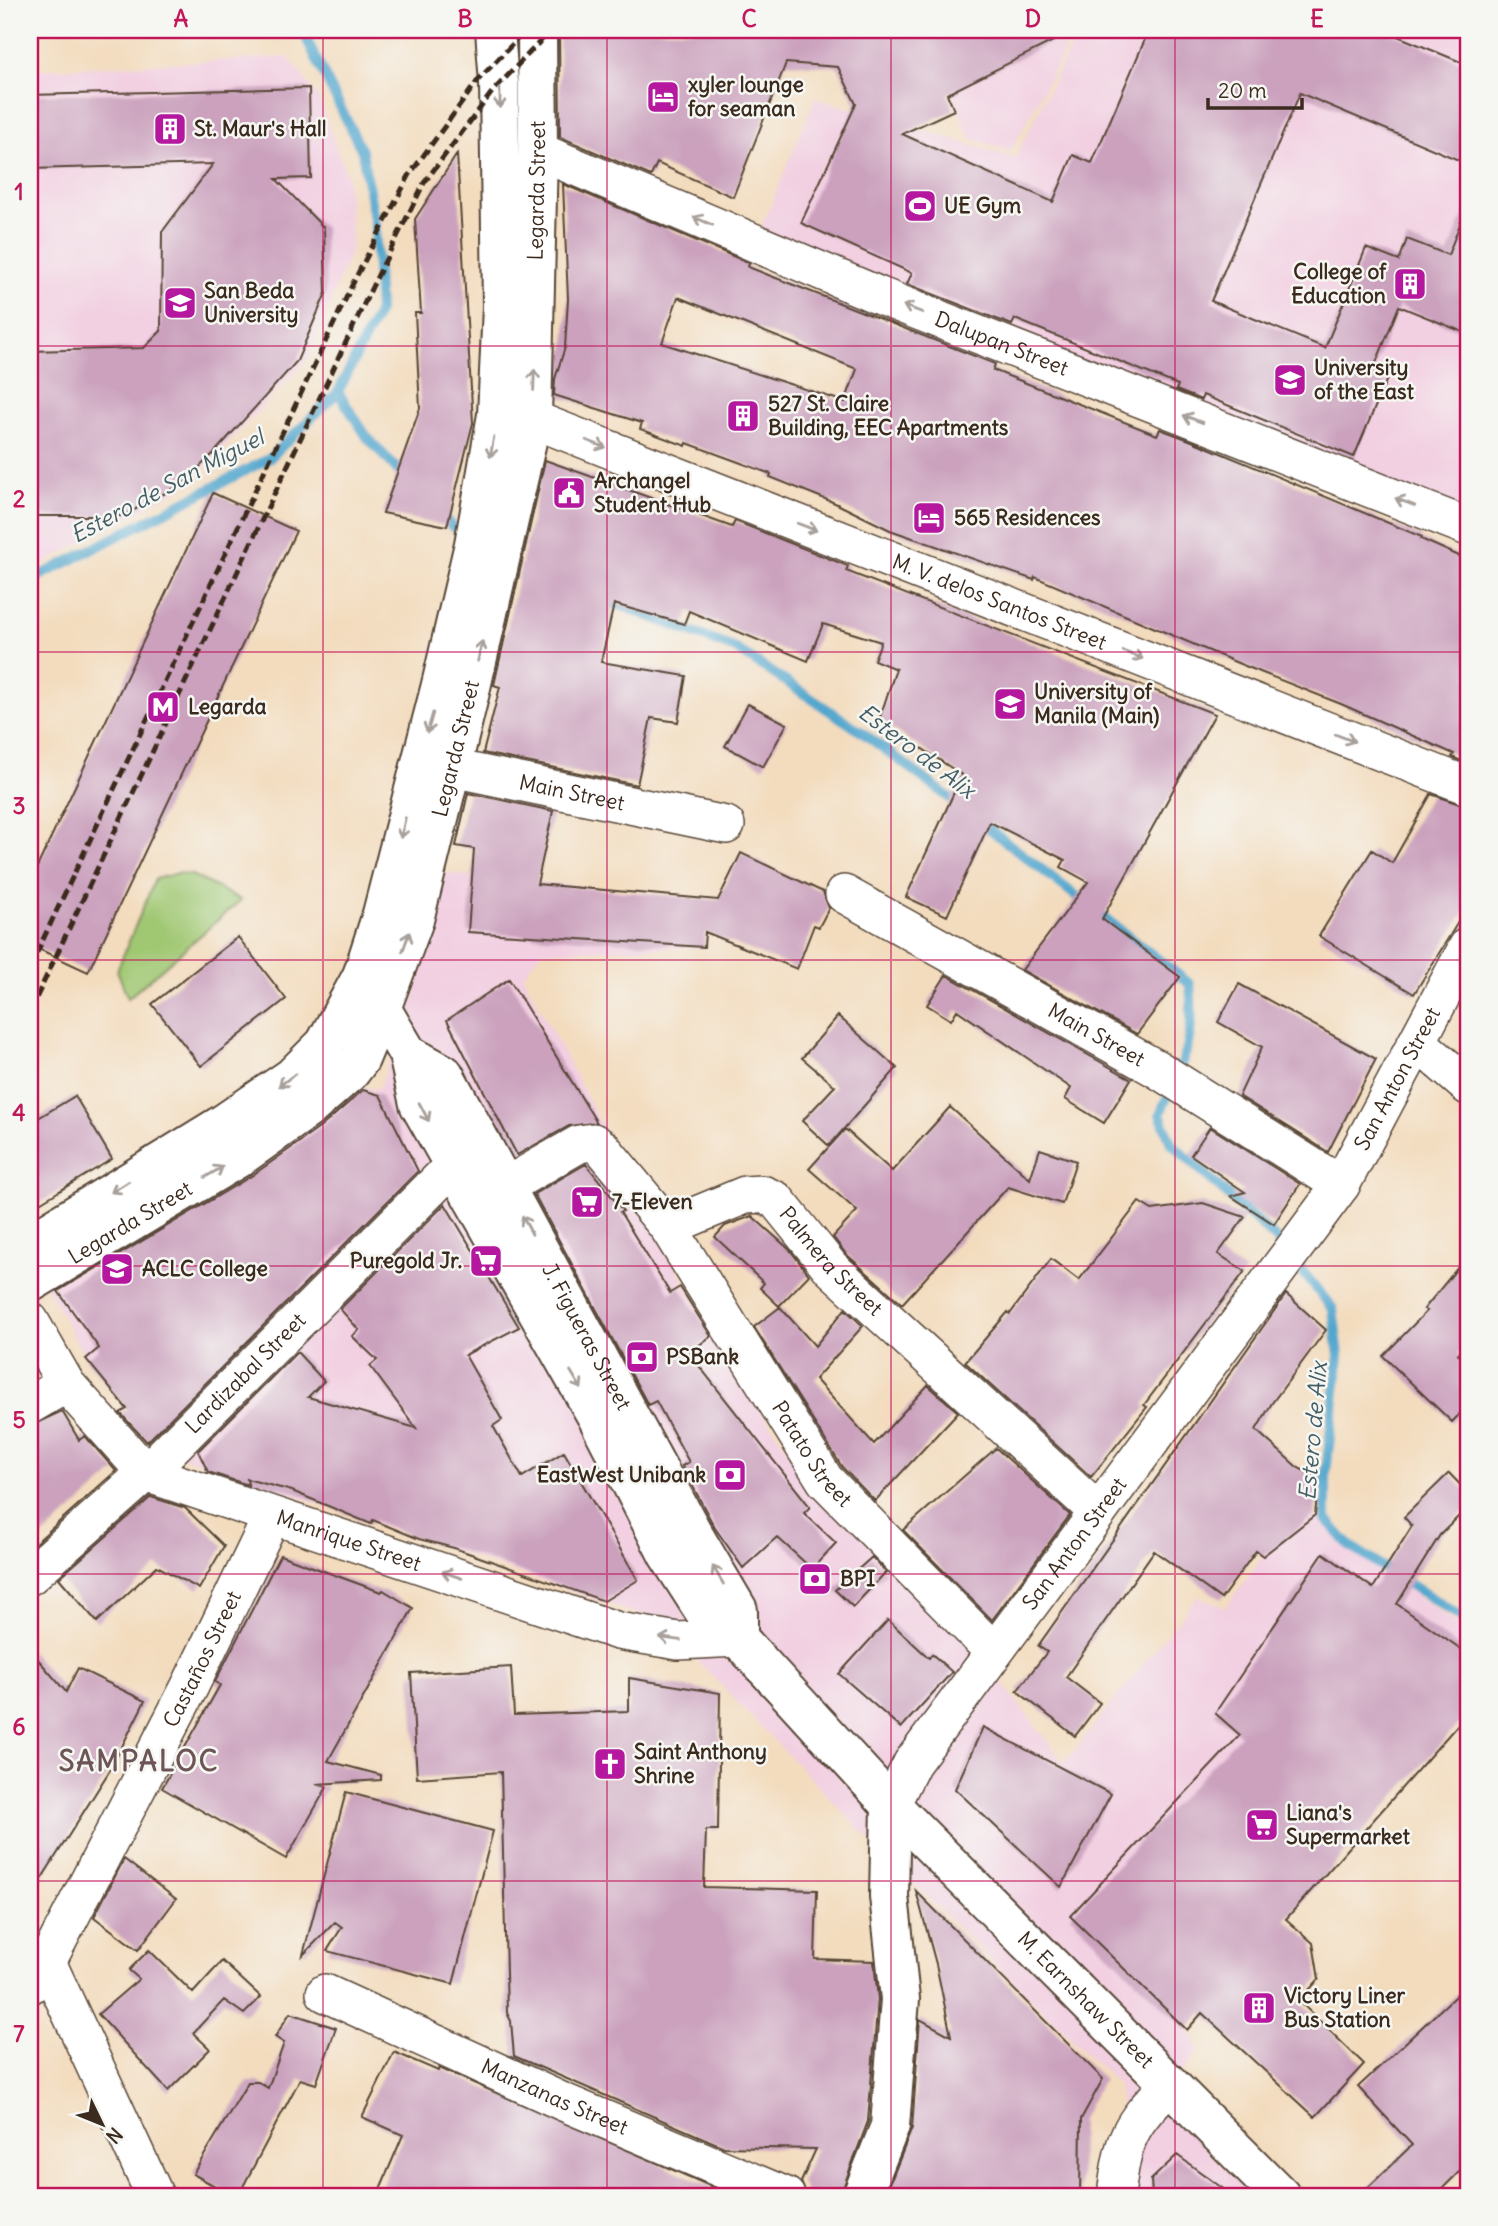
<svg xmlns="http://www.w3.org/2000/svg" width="1498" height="2226" viewBox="0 0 1498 2226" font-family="Delius,sans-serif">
	<rect width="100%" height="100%" fill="#f6f6f2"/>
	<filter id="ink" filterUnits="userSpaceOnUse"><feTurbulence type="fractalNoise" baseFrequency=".0143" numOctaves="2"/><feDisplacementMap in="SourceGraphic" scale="14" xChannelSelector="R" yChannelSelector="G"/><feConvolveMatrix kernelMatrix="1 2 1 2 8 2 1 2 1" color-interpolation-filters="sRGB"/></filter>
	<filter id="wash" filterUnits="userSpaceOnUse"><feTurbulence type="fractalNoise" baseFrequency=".00686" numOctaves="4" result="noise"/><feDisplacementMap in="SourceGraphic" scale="28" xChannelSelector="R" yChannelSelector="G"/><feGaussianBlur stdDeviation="1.57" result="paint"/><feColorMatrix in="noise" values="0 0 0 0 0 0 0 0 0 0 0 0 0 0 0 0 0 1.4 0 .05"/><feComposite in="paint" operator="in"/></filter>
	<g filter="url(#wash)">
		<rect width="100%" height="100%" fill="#f3dcbe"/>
		<path fill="#f2cfe1" d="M924,30H1075L1011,152L970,138Z
			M1079,30H1468V517L755,243L815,98L1015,158Z
			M288,57L318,97L347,176L352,247L308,359L191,482L30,571V70Z
			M445,873L706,899L704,947L541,951L523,976L721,1352L813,1487L975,1647L1064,1763L1198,1596L1225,1608L1263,1556L1315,1515L1389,1576L1468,1631V1713L1188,2029L1200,2050L1160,2101L1252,2196H1134L1118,2085L872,1842L660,1622L166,1451L152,1438L86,1359L44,1283L358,1087L379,1089L416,989Z"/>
		<path fill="#a0c873" stroke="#6e7948" stroke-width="2" d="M178,873L192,875L241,900L128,998L117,970L155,879Z"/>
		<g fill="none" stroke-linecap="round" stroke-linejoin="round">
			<path stroke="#51a6cd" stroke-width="10" d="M338,392L367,437L405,478
				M440,514L454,528
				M30,581L270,458L338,392L379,311L375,225L362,151L302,30
				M612,602L736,649L859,730L959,805
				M979,821L1190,984C1193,1015 1192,1042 1179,1071
				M1171,1089L1160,1114L1171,1143L1278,1241
				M1298,1266L1333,1309L1339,1356L1326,1472V1519L1350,1546L1468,1621"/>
		</g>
		<g id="blocks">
			<path fill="#cba1bd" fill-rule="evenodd" d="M559,30H1075L947,94L954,110L902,134L1053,202L1073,155L1092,163L1149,30H1383L1468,65V164L1300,93L1211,301L1325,348L1366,248L1399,261L1407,239L1448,255L1467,206L1468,334L1399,306L1374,368L1389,374L1354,457L1203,395L1201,400L1176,390L1178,385L1015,319L1012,325L907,284L912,273L801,223L856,104L838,67L786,63L733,197L657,163L651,176L560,137Z
				M309,88L311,178L276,179L324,228L326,293L297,361L214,453L182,484L123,516H30V351L144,348L161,331L162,232L213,164L30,169V95Z
				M457,154L473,423L447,526L383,513L420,408L415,313H421L415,219Z
				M563,184L749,263L748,267L995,364L993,370L1157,435L1160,429L1192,441L1422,537L1421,539L1468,560V764L1452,757L1454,754L1341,704L1240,664L1035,577L1034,580L890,530L835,503L770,477L771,474L687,443L686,446L640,429L642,423L554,395L555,379L565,347L568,299ZM678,297L857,369L845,402L662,343Z
				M545,460L732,527L735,521L848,566L846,571L1215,714L1102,919L1180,977L1137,1034L1022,970L1088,882L1061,867L1065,860L990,822L947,916L906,897L962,775L879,720L896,669L874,660L881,642L823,624L808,661L689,611L684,624L614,604L601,662L686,676L678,722L651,718L637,785L483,753L500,687L494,685Z
				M213,493L296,531L88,972L30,945V882Z
				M748,704L787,724L763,767L725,746Z
				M468,793L553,811L537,884L718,900L741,853L823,892L829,908L819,927L814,925L797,969L705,932L704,947L468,932L474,849L456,846Z
				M1431,794L1468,807V906L1414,994L1319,936L1372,850L1392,863Z
				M238,937L286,999L201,1066L152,1004Z
				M946,975L1131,1079L1104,1123L1065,1099L1071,1088L957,1010L951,1020L927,1005Z
				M509,979L597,1123L569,1126L517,1155L447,1020Z
				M1239,984L1376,1059L1328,1152L1239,1096L1262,1047L1218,1022Z
				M838,1016L897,1068L829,1146L802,1121L835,1086L802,1058Z
				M363,1090L380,1095L418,1171L147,1442L120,1413L127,1409L86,1359L99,1348L58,1291L253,1175L322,1126Z
				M75,1096L112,1159L38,1204L30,1191V1123Z
				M950,1107L1030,1179L1040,1149L1076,1161L1062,1204L1008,1187L902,1304L846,1254L833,1237L857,1211L809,1169L845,1129L892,1171Z
				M1210,1127L1300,1184L1274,1224L1231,1196L1245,1192L1191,1155Z
				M586,1164L623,1211L620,1212L670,1293L680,1287L711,1336L689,1353L810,1507L804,1513L836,1543L812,1569L777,1537L743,1568L715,1528L682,1466L689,1462L656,1401L648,1405L534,1194Z
				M1139,1202L1152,1210L1203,1203L1245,1217L1218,1254L1245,1271L1144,1405L1147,1407L1091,1477L965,1362L1008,1312L1010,1314L1051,1259L1079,1280Z
				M445,1204L519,1327L465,1355L502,1420L493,1426L522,1477L564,1452L638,1580L604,1601L454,1548L419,1539L373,1520L371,1524L292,1491L247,1479L248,1485L208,1472L198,1451L297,1352L324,1381L308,1397L416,1428L370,1366L377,1360L352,1336L359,1330L340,1309Z
				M752,1216L790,1250L809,1275L779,1306L760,1288L764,1283L715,1237L725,1226Z
				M1468,1255V1341L1458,1354L1468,1363V1405L1452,1422L1383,1356L1427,1311L1424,1309Z
				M1286,1294L1326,1330L1272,1403L1256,1430L1297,1467L1319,1479L1315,1515L1263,1556L1256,1551L1221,1599L1154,1551L1066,1677L1100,1703L1075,1736L1017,1691L1047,1652L1038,1646Z
				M780,1307L815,1346L845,1309L863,1326L815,1379L874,1444L928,1385L958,1412L875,1501L842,1467L754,1327Z
				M62,1411L79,1440L85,1436L116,1471L31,1547L30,1426Z
				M996,1448L1070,1515L992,1620L903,1530Z
				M1449,1473L1468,1493V1507L1440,1535L1397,1604L1468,1654V1713L1286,1919L1313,1943L1319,1979L1299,2001L1364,2064L1315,2117L1202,2013L1187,2030L1070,1916L1240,1735L1215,1713L1323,1553L1373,1588L1412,1526L1404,1517Z
				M151,1497L185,1508L224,1546L199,1589L157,1566L97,1622L59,1578Z
				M280,1555L381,1592L383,1590L413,1608L328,1761L381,1775V1780L316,1784L327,1787L286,1859L162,1788L220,1685L215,1682Z
				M872,1557L886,1572L853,1607L835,1590Z
				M888,1620L929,1658L932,1654L952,1672L901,1728L839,1674Z
				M30,1650L66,1692L78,1668L145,1701L110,1770L30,1897Z
				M511,1667L514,1715L629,1711V1678L720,1693L718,1830H706L704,1887L817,1890L815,1959L874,1961L878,1999L868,2121L840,2196H807L801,2182L816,2149L724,2147L514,2056L511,2021L507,2013L501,1772L417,1778L411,1673Z
				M983,1727L1111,1794L1061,1887L955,1789Z
				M346,1792L493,1831L453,1984L327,1951L342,1927L335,1922L303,1955Z
				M124,1859L176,1899L138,1950L94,1917Z
				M916,1891L1103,2079L1081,2119L1080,2196H885L912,2128L920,2019L951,2036L936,1964Z
				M149,1950L193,1993L222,1961L261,1997L244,2014L224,2000L193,2033L210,2049L168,2091L98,2014L139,1979L129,1970Z
				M1468,1984V2163L1435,2196H1359L1412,2145L1358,2087Z
				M290,2013L336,2028L316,2084L300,2079L238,2196H233L193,2174L248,2082H258L268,2088L284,2043L275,2037Z
				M394,2052L438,2071L439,2068L733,2196H377L403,2135L362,2117Z
				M1177,2155L1233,2196H1152L1151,2180Z"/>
		</g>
	</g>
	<g filter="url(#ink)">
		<use href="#blocks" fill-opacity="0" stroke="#574536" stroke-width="2"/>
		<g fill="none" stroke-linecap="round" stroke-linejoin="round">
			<defs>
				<g id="street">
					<path id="s1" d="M538,151L880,296L1468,527"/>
					<path id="s2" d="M532,419L1468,786"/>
					<path id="s3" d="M423,762L726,825"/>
					<path id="s4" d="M844,894L1157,1069L1341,1185"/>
					<path d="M1418,1043L1468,1086"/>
					<path id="s5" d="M506,1186L579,1144L593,1142L603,1149L668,1227L825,1480L994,1652"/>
					<path id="s6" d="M668,1227L745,1195L762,1194L776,1200L831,1268L1098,1512"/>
					<path id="s7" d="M30,1321L66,1384L146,1473L618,1631L678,1641L738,1638"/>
					<path d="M30,1405L66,1384"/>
					<path id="s8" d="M30,1576L146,1473L454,1165"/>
					<path id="s9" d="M891,1805L912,1763L1341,1185L1468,946"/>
					<path d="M47,1962L155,2196"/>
					<path id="s10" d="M30,1985L47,1962L190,1686L272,1516"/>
					<path id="s11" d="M325,1993L561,2101L786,2196"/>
					<path d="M1116,2196C1123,2138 1128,2126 1170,2084"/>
				</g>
				<g id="secondary">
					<path id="s12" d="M362,976L408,1054L419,1104L596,1415L668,1555L711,1622L738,1638L891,1805L1281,2196"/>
					<path id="s13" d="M408,1054L444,1074L696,1539L738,1610V1638"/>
					<path d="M30,1243L220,1126L292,1077L325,1044L362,976L382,914L441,685L474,544L497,415L502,307L499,83L495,30"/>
					<path id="s14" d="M30,1283L240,1157L309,1108L351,1071L360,1059L382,1006L414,920L470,692L532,419L538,151L537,30"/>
					<path d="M862,2196L890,2126L900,1999L889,1896L891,1805"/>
				</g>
			</defs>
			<use href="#street" stroke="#574536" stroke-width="40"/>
			<use href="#secondary" stroke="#574536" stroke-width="42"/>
			<use href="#street" stroke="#fff" stroke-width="37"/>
			<use href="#secondary" stroke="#fff" stroke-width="38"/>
			<path stroke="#3b2a1e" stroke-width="5" stroke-dasharray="10 5" stroke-linecap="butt" d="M30,967L355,279L410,174L479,79L526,30
				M30,1011L372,287L424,183L493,91L551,30"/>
		</g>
		<defs><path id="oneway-shaft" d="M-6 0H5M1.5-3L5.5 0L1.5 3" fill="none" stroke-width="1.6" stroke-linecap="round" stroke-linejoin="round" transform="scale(1.75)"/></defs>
		<g stroke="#a79f9a">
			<use href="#oneway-shaft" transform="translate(500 98) rotate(89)"/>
			<use href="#oneway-shaft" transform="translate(703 221) rotate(-157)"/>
			<use href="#oneway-shaft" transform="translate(913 309) rotate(-159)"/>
			<use href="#oneway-shaft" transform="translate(534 380) rotate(-88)"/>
			<use href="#oneway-shaft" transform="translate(1193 419) rotate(-159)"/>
			<use href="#oneway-shaft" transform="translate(596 444) rotate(21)"/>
			<use href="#oneway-shaft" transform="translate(492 447) rotate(100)"/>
			<use href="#oneway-shaft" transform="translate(1405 502) rotate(-159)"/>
			<use href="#oneway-shaft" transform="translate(807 527) rotate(21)"/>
			<use href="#oneway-shaft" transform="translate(480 651) rotate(-77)"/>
			<use href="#oneway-shaft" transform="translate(1133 655) rotate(21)"/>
			<use href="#oneway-shaft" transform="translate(430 723) rotate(106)"/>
			<use href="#oneway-shaft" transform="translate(1345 738) rotate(21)"/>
			<use href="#oneway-shaft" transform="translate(403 828) rotate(103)"/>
			<use href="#oneway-shaft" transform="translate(406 942) rotate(-70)"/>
			<use href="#oneway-shaft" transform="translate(287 1080) rotate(143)"/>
			<use href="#oneway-shaft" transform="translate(424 1112) rotate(62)"/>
			<use href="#oneway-shaft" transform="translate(214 1172) rotate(-31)"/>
			<use href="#oneway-shaft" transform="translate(120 1187) rotate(148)"/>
			<use href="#oneway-shaft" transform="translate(527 1225) rotate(-118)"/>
			<use href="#oneway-shaft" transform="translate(576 1380) rotate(59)"/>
			<use href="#oneway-shaft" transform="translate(452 1575) rotate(-161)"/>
			<use href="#oneway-shaft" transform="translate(718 1575) rotate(-121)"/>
			<use href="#oneway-shaft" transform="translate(670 1639) rotate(-173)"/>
		</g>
	</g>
	<path fill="none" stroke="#c2185b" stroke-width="2" stroke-opacity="0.55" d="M323,30V2196M607,30V2196M891,30V2196M1175,30V2196M30,346H1468M30,652H1468M30,960H1468M30,1266H1468M30,1574H1468M30,1881H1468"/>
	<defs>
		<symbol id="hotel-square" viewBox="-11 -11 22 22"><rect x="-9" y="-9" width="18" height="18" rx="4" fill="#b5179e" stroke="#f6f6f2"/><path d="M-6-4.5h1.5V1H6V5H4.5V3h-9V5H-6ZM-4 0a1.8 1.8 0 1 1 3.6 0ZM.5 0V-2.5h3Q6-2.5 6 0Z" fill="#fff"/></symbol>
		<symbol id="building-square" viewBox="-11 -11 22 22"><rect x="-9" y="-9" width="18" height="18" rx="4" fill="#b5179e" stroke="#f6f6f2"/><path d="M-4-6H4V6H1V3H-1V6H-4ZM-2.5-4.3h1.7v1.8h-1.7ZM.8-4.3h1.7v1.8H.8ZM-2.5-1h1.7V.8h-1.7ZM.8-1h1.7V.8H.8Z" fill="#fff"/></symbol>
		<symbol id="stadium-square" viewBox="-11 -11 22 22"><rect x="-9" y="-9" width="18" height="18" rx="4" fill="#b5179e" stroke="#f6f6f2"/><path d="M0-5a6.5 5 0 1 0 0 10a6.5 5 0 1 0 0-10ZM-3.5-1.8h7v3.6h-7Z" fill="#fff"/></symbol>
		<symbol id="university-square" viewBox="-11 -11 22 22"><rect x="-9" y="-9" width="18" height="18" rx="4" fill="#b5179e" stroke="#f6f6f2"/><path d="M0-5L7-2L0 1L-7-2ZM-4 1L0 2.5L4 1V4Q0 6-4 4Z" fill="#fff"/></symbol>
		<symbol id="civic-square" viewBox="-11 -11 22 22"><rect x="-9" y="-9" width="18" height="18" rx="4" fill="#b5179e" stroke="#f6f6f2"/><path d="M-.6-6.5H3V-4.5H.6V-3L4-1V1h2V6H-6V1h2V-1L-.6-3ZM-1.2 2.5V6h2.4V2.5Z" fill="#fff"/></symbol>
		<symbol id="metro-square" viewBox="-11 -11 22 22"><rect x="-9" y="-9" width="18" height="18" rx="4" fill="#b5179e" stroke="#f6f6f2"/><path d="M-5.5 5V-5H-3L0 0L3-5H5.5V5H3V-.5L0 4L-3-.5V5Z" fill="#fff"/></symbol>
		<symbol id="supermarket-square" viewBox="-11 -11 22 22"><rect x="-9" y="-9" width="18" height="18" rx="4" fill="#b5179e" stroke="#f6f6f2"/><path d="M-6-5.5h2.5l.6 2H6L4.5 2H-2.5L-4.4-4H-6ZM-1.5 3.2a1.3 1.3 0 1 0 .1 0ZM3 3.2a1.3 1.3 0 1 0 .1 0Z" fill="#fff"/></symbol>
		<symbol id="bank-square" viewBox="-11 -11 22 22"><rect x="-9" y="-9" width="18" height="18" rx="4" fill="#b5179e" stroke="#f6f6f2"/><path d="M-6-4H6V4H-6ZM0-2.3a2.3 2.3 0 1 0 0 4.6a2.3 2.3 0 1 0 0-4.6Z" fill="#fff"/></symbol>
		<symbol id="church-square" viewBox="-11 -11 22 22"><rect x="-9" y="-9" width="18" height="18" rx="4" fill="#b5179e" stroke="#f6f6f2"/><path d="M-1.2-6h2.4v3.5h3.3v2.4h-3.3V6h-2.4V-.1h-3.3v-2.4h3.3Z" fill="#fff"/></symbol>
	</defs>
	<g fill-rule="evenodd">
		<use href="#hotel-square" x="644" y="78" width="38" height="38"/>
		<use href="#building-square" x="151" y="110" width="38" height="38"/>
		<use href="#stadium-square" x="901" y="187" width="38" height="38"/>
		<use href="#building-square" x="1391" y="265" width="38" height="38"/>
		<use href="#university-square" x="161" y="284" width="38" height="38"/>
		<use href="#university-square" x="1271" y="361" width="38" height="38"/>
		<use href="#building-square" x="724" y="397" width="38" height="38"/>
		<use href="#civic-square" x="550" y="474" width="38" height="38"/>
		<use href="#hotel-square" x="910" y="499" width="38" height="38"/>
		<use href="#university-square" x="991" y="685" width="38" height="38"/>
		<use href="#metro-square" x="144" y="688" width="38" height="38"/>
		<use href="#supermarket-square" x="568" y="1183" width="38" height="38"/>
		<use href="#supermarket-square" x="467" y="1242" width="38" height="38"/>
		<use href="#university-square" x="98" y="1250" width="38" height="38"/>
		<use href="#bank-square" x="623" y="1338" width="38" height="38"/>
		<use href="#bank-square" x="711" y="1456" width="38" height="38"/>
		<use href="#bank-square" x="796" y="1560" width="38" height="38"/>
		<use href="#church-square" x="591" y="1745" width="38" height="38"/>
		<use href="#supermarket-square" x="1243" y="1806" width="38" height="38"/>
		<use href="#building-square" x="1240" y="1989" width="38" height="38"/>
	</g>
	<g text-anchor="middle" stroke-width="5" stroke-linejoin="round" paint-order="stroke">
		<g font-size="21" font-weight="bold" fill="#3b2a1e" stroke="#f6f6f2" text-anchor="start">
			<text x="688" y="92">xyler lounge<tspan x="688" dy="24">for seaman</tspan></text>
			<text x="194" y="136">St. Maur's Hall</text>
			<text x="944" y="213">UE Gym</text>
			<text x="1386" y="279" text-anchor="end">College of<tspan x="1386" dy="24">Education</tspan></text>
			<text x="204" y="298">San Beda<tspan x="204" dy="24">University</tspan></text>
			<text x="1314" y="375">University<tspan x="1314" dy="24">of the East</tspan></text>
			<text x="768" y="411">527 St. Claire<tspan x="768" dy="24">Building, EEC Apartments</tspan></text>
			<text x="594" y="488">Archangel<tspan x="594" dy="24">Student Hub</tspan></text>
			<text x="954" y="525">565 Residences</text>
			<text x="1034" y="699">University of<tspan x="1034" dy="24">Manila (Main)</tspan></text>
			<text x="188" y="714">Legarda</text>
			<text x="612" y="1209">7-Eleven</text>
			<text x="462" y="1268" text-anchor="end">Puregold Jr.</text>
			<text x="142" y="1276">ACLC College</text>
			<text x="666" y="1364">PSBank</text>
			<text x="706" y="1482" text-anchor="end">EastWest Unibank</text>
			<text x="840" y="1586">BPI</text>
			<text x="634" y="1759">Saint Anthony<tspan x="634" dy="24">Shrine</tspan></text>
			<text x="1286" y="1820">Liana's<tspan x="1286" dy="24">Supermarket</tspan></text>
			<text x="1284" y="2003">Victory Liner<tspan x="1284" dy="24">Bus Station</tspan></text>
		</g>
		<g font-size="21" fill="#3b2a1e" stroke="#f6f6f2">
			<text dy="7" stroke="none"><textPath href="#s14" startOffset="1293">Legarda Street</textPath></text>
			<text dy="7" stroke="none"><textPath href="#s1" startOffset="502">Dalupan Street</textPath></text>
			<text dy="7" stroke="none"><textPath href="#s2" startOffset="502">M. V. delos Santos Street</textPath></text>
			<text dy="7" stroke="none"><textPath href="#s14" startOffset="726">Legarda Street</textPath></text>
			<text dy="7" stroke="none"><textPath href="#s3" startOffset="152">Main Street</textPath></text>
			<text dy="7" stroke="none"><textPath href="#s4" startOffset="289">Main Street</textPath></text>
			<text dy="7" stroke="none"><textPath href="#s9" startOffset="887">San Anton Street</textPath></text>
			<text dy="7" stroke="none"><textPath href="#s14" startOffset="117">Legarda Street</textPath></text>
			<text dy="7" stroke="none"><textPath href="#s6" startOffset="198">Palmera Street</textPath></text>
			<text dy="7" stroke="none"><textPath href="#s13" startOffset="340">J. Figueras Street</textPath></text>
			<text dy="7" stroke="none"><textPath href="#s8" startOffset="296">Lardizabal Street</textPath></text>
			<text dy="7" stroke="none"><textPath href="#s5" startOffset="481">Patato Street</textPath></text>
			<text dy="7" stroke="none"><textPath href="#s7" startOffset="406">Manrique Street</textPath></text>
			<text dy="7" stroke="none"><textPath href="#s9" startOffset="320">San Anton Street</textPath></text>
			<text dy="7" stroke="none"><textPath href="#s10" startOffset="369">Castaños Street</textPath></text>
			<text dy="7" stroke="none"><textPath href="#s12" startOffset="1270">M. Earnshaw Street</textPath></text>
			<text dy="7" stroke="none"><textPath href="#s11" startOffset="252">Manzanas Street</textPath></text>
		</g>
		<g font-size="23" font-style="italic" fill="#445c64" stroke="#f6f6f2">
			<text transform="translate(167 486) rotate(-28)" y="8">Estero de San Miguel</text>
			<text transform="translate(917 751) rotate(37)" y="8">Estero de Alix</text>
			<text transform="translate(1313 1431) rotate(-85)" y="8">Estero de Alix</text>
		</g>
		<g font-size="28" font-weight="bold" letter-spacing="2" fill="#6d5456" stroke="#f6f6f2">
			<text x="139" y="1771">SAMPALOC</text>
		</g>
	</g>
	<rect width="1498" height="2226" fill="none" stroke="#f6f6f2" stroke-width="77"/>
	<g transform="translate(102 2124) rotate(133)" stroke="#f6f6f2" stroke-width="5" paint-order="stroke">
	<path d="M0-5L12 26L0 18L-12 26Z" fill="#3b2a1e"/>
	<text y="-10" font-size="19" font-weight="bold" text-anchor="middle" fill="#3b2a1e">N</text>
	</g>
	<path d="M1208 98v10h94v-10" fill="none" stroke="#3b2a1e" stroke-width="3.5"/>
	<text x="1218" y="98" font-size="21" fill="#3b2a1e" stroke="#f6f6f2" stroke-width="5" paint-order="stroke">20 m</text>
	<rect x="38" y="38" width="1422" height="2150" fill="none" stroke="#c2185b" stroke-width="2.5"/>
	<g font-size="23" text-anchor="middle" font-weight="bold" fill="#c2185b">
		<text x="181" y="27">A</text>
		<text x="465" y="27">B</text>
		<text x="749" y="27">C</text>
		<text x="1033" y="27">D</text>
		<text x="1317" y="27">E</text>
		<text x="19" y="200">1</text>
		<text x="19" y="507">2</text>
		<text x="19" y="814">3</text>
		<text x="19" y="1121">4</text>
		<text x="19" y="1428">5</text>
		<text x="19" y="1735">6</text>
		<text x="19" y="2042">7</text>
	</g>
</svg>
